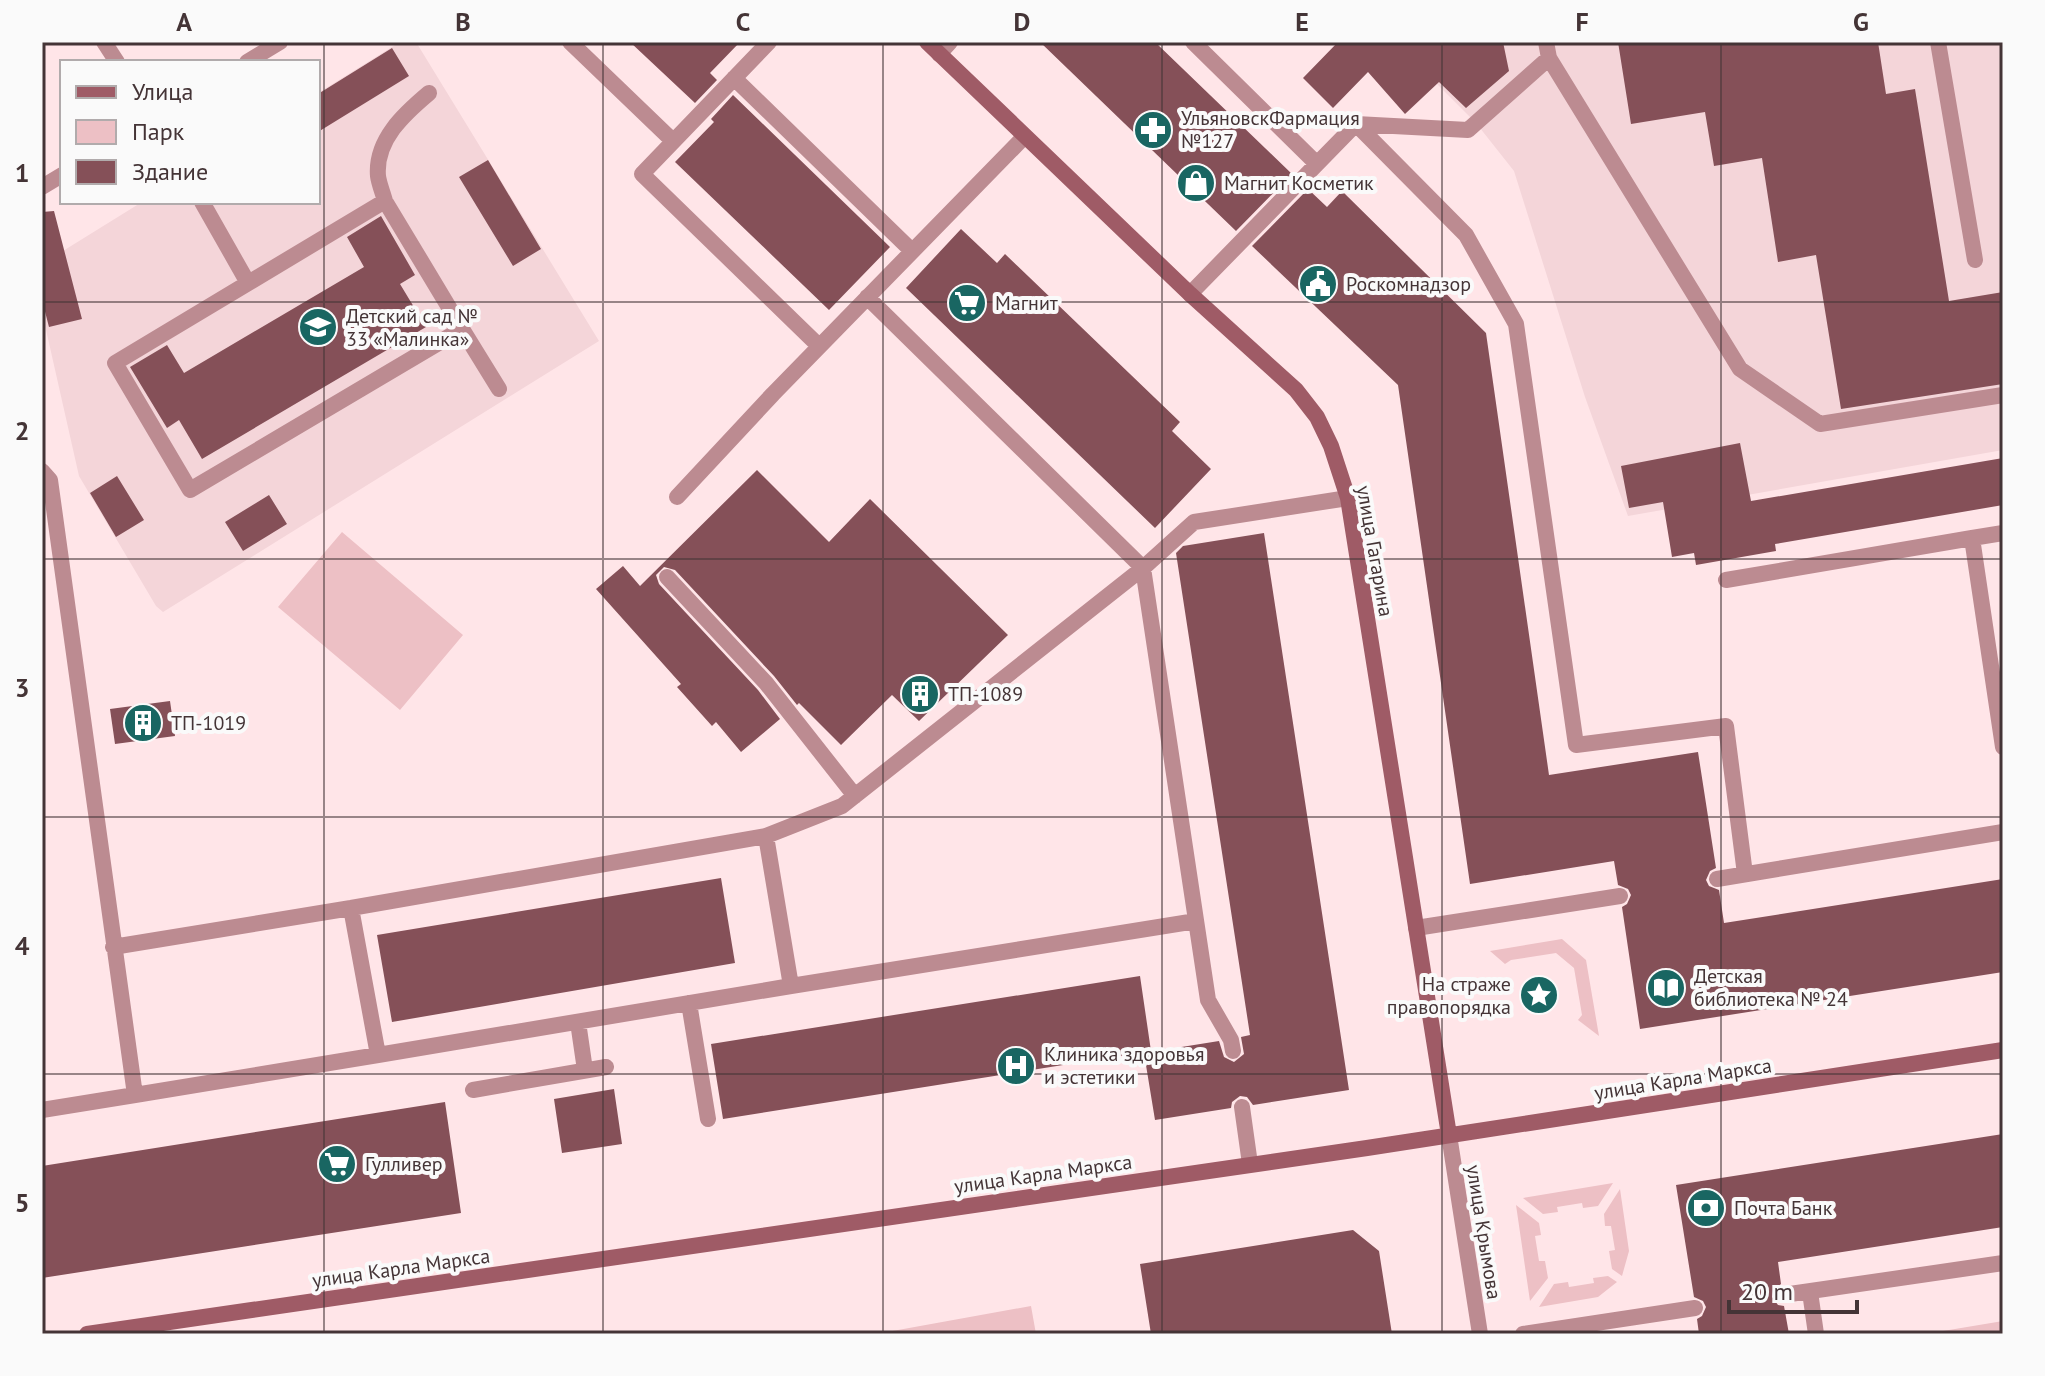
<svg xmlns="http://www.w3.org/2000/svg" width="2045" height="1376" viewBox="0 0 2045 1376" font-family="'PT Sans',sans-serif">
	<rect width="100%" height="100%" fill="#ffe5e8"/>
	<path fill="#f4d5d9" d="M400,42H416L599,341L163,612L156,606L79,476L42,312V264L142,202H318V93Z
		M1395,42H2003V450L1628,516L1585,397L1514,171L1476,123Z"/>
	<path fill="#edc0c5" d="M342,532L463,635L400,710L278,607Z
		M1562,939L1586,960L1599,1036L1578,1020L1582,1015L1574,968L1556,953L1511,960L1505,964L1490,951Z
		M1613,1183L1598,1206L1583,1208L1582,1203L1557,1207L1558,1212L1543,1214L1523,1198Z
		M1620,1189L1629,1251L1622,1276L1612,1269L1609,1251L1615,1250L1611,1226H1605L1604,1214Z
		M1516,1205L1539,1223L1541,1235L1535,1236L1539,1261H1545L1548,1278L1530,1301Z
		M1608,1276L1617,1282L1598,1297L1539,1307L1554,1284L1568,1282L1569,1287L1594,1283L1593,1278Z
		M1031,1306L1036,1334H876Z
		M2003,1321V1334H1925Z"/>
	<path fill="#855058" d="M630,42H740L710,73L717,80L695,103Z
		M1040,42H1155L1292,174L1236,231Z
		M1338,42H1503L1509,71L1466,108L1439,82L1405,114L1368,72L1333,108L1303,78Z
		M1618,42H1878L1886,94L1915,89L1949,301L2003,292V384L1841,409L1816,255L1778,262L1762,158L1714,166L1705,112L1631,124Z
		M392,48L409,76L318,132V94Z
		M733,95L890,247L829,310L675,162L714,122L711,119Z
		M488,160L541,249L513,266L459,177Z
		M1308,189L1327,207L1342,191L1486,333L1549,775L1698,752L1716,868L1710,871L1706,880L1709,886L1719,890L1724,923L2003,879V972L1640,1029L1622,907L1627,904L1631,895L1628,889L1618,885L1614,861L1470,884L1398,385L1252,246Z
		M54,211L82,319L49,327L42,300V212Z
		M381,216L415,275L400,284L426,327L202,459L179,420L167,428L130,367L167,345L184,373L364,267L347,237Z
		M961,229L997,263L1005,254L1180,422L1172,431L1211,469L1155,528L906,288Z
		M1740,443L1751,501L2003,458V505L1775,544L1776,551L1696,565L1694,553L1672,557L1663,502L1629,508L1621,466Z
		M757,470L829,542L870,499L1008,635L919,721L892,695L841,745L799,703L797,705L774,676L675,570L664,567L656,575L659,584L758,690L780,719L741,752L716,722L712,726L677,687L681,684L596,589L623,566L640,586Z
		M117,476L144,520L116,537L90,493Z
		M269,495L287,524L243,551L225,522Z
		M1264,533L1349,1090L1253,1105L1247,1097L1240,1096L1232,1102L1231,1108L1155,1120L1144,1053L1219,1041L1224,1057L1234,1062L1244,1054L1241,1037L1250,1035L1176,553L1183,546Z
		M170,701L175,736L115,744L110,709Z
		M721,878L735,963L392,1022L377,935Z
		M1140,976L1151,1051L723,1119L711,1044Z
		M614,1089L622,1144L562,1153L554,1099Z
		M445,1102L461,1213L42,1278V1166Z
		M2003,1134V1227L1778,1262L1781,1284L1773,1290L1772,1297L1778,1305L1784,1306L1789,1334H1699L1697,1319L1702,1316L1706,1307L1703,1301L1694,1297L1676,1185Z
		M1353,1230L1379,1251L1392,1334H1151L1140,1264Z"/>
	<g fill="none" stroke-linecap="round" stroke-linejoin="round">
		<path stroke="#bc8b91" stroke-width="16" d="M104,42L117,62
			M570,42L673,141
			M769,42L642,174L819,346
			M1193,42L1317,164
			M1546,42L1549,58L1740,369L1820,424L2003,395
			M1938,42L1975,260
			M939,54L950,42
			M247,62L280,42
			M734,78L912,251
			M1356,124L1468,130L1549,58
			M42,187L62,175
			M385,201L462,329L190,490L115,363Z
			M385,201C383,193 379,184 378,176C375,140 404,114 429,93
			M202,202L248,283
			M1190,294L1356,124L1466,235L1516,324L1576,745L1726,726L1745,874
			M867,297L1143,568L1208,1000L1231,1040L1233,1051
			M462,329L499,389
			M42,471L50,480L135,1095L378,1055L351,908L766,836L791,986L1196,921
			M677,497L773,394L1024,137
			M1972,538L2003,533
			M667,577L766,683L855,796
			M1726,580L1972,538L2003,747
			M766,836L842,806L1143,568L1194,522L1348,498
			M1717,879L2003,832
			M1416,928L1620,896
			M113,947L351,908
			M689,1003L708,1119
			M578,1022L585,1070
			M378,1055L791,986
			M473,1090L606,1067
			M1242,1107L1250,1164
			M42,1110L135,1095
			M1810,1292L1816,1334
			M1783,1295L2003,1263
			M1523,1334L1695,1308"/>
		<path stroke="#bc8b91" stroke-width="16" d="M1449,1135L1480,1334"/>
		<path stroke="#9f5b66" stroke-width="16" d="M927,42L1190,294L1296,390L1317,417L1331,446L1348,498L1449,1135
			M87,1334L1367,1148L2003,1050"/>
	</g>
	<path fill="none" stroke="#443436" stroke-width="2" stroke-opacity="0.55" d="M324,42V1334M603,42V1334M883,42V1334M1162,42V1334M1442,42V1334M1721,42V1334M42,302H2003M42,559H2003M42,817H2003M42,1074H2003"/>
	<defs>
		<symbol id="pharmacy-disc" viewBox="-11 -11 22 22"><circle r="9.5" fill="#196662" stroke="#fafafa"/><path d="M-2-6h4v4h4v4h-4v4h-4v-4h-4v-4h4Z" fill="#fff"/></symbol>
		<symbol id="shop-disc" viewBox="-11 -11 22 22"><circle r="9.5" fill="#196662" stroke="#fafafa"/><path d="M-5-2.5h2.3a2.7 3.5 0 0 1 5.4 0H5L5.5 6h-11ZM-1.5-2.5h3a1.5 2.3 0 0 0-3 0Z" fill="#fff"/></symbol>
		<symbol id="civic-disc" viewBox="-11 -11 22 22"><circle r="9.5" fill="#196662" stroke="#fafafa"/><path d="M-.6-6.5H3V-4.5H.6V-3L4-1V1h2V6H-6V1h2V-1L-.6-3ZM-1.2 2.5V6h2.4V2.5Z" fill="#fff"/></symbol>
		<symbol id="supermarket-disc" viewBox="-11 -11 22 22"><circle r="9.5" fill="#196662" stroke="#fafafa"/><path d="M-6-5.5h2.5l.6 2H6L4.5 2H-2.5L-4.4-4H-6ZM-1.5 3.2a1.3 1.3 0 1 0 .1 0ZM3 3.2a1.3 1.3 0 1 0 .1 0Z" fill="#fff"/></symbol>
		<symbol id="school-disc" viewBox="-11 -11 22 22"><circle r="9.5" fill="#196662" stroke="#fafafa"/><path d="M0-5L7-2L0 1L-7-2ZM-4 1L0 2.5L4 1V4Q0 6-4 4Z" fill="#fff"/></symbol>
		<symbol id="building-disc" viewBox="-11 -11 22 22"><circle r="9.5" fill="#196662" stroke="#fafafa"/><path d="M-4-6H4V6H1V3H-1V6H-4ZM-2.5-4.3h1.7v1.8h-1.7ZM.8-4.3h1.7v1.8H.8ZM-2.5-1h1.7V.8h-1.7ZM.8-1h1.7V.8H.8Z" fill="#fff"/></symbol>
		<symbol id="library-disc" viewBox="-11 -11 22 22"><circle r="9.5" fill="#196662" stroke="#fafafa"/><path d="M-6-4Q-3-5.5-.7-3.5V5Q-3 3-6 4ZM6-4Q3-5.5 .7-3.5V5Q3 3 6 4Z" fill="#fff"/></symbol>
		<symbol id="sight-disc" viewBox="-11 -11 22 22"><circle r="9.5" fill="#196662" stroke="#fafafa"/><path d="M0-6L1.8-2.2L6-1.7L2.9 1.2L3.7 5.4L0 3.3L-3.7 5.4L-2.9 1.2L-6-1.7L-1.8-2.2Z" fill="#fff"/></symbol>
		<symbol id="hospital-disc" viewBox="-11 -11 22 22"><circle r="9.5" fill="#196662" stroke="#fafafa"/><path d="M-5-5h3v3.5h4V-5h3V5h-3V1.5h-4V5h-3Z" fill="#fff"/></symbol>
		<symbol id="bank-disc" viewBox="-11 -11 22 22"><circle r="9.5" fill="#196662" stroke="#fafafa"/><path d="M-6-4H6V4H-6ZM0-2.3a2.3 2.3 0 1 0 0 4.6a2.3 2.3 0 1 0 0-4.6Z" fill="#fff"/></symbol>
	</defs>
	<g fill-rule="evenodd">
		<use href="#pharmacy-disc" x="1131" y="108" width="44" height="44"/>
		<use href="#shop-disc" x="1174" y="161" width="44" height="44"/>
		<use href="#civic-disc" x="1296" y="262" width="44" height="44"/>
		<use href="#supermarket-disc" x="945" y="281" width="44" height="44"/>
		<use href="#school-disc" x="296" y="305" width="44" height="44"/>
		<use href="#building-disc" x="898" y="672" width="44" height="44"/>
		<use href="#building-disc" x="121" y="701" width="44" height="44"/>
		<use href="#library-disc" x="1644" y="966" width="44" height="44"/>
		<use href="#sight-disc" x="1517" y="973" width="44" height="44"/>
		<use href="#hospital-disc" x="994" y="1044" width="44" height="44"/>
		<use href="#supermarket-disc" x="315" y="1142" width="44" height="44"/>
		<use href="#bank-disc" x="1684" y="1186" width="44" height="44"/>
	</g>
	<g text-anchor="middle" stroke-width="8" stroke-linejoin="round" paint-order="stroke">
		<g font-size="20" fill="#443436" stroke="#fafafa" text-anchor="start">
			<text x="1181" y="125">УльяновскФармация<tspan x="1181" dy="23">№127</tspan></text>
			<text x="1224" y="190">Магнит Косметик</text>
			<text x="1346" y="291">Роскомнадзор</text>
			<text x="995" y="310">Магнит</text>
			<text x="346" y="323">Детский сад №<tspan x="346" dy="23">33 «Малинка»</tspan></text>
			<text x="948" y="701">ТП-1089</text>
			<text x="171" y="730">ТП-1019</text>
			<text x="1694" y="983">Детская<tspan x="1694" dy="23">библиотека № 24</tspan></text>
			<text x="1511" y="991" text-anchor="end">На страже<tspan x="1511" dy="23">правопорядка</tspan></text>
			<text x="1044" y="1061">Клиника здоровья<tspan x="1044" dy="23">и эстетики</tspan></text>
			<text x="365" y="1171">Гулливер</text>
			<text x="1734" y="1215">Почта Банк</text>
		</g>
		<g font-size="20" fill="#443436" stroke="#fafafa">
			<text transform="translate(1375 551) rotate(80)" y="7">улица Гагарина</text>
			<text transform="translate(1683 1079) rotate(-9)" y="7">улица Карла Маркса</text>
			<text transform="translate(1043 1174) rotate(-8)" y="7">улица Карла Маркса</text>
			<text transform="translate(1484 1232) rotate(81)" y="7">улица Крымова</text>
			<text transform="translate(401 1268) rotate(-8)" y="7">улица Карла Маркса</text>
		</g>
	</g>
	<rect width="2045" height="1376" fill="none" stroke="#fafafa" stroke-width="88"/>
	<rect x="60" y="60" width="260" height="144" fill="#fafafa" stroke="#b1abac" stroke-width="2"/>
	<rect x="76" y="86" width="40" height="12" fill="#9f5b66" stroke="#b1abac" stroke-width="2"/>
	<text x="132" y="100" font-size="24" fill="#443436">Улица</text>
	<rect x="76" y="120" width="40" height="24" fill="#edc0c5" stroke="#b1abac" stroke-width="2"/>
	<text x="132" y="140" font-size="24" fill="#443436">Парк</text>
	<rect x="76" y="160" width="40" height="24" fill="#855058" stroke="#b1abac" stroke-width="2"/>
	<text x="132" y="180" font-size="24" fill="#443436">Здание</text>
	<path d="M1729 1300v12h128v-12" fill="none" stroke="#443436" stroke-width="4"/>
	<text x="1741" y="1300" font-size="24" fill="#443436" stroke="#fafafa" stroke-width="6" paint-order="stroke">20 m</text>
	<rect x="44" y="44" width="1957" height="1288" fill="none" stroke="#443436" stroke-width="3"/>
	<g font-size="26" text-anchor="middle" font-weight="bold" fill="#443436">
		<text x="184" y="31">A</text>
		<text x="463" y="31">B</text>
		<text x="743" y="31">C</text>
		<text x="1022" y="31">D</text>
		<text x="1302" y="31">E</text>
		<text x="1582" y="31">F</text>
		<text x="1861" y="31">G</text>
		<text x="22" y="182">1</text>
		<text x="22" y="440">2</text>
		<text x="22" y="697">3</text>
		<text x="22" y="955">4</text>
		<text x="22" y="1212">5</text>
	</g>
</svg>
